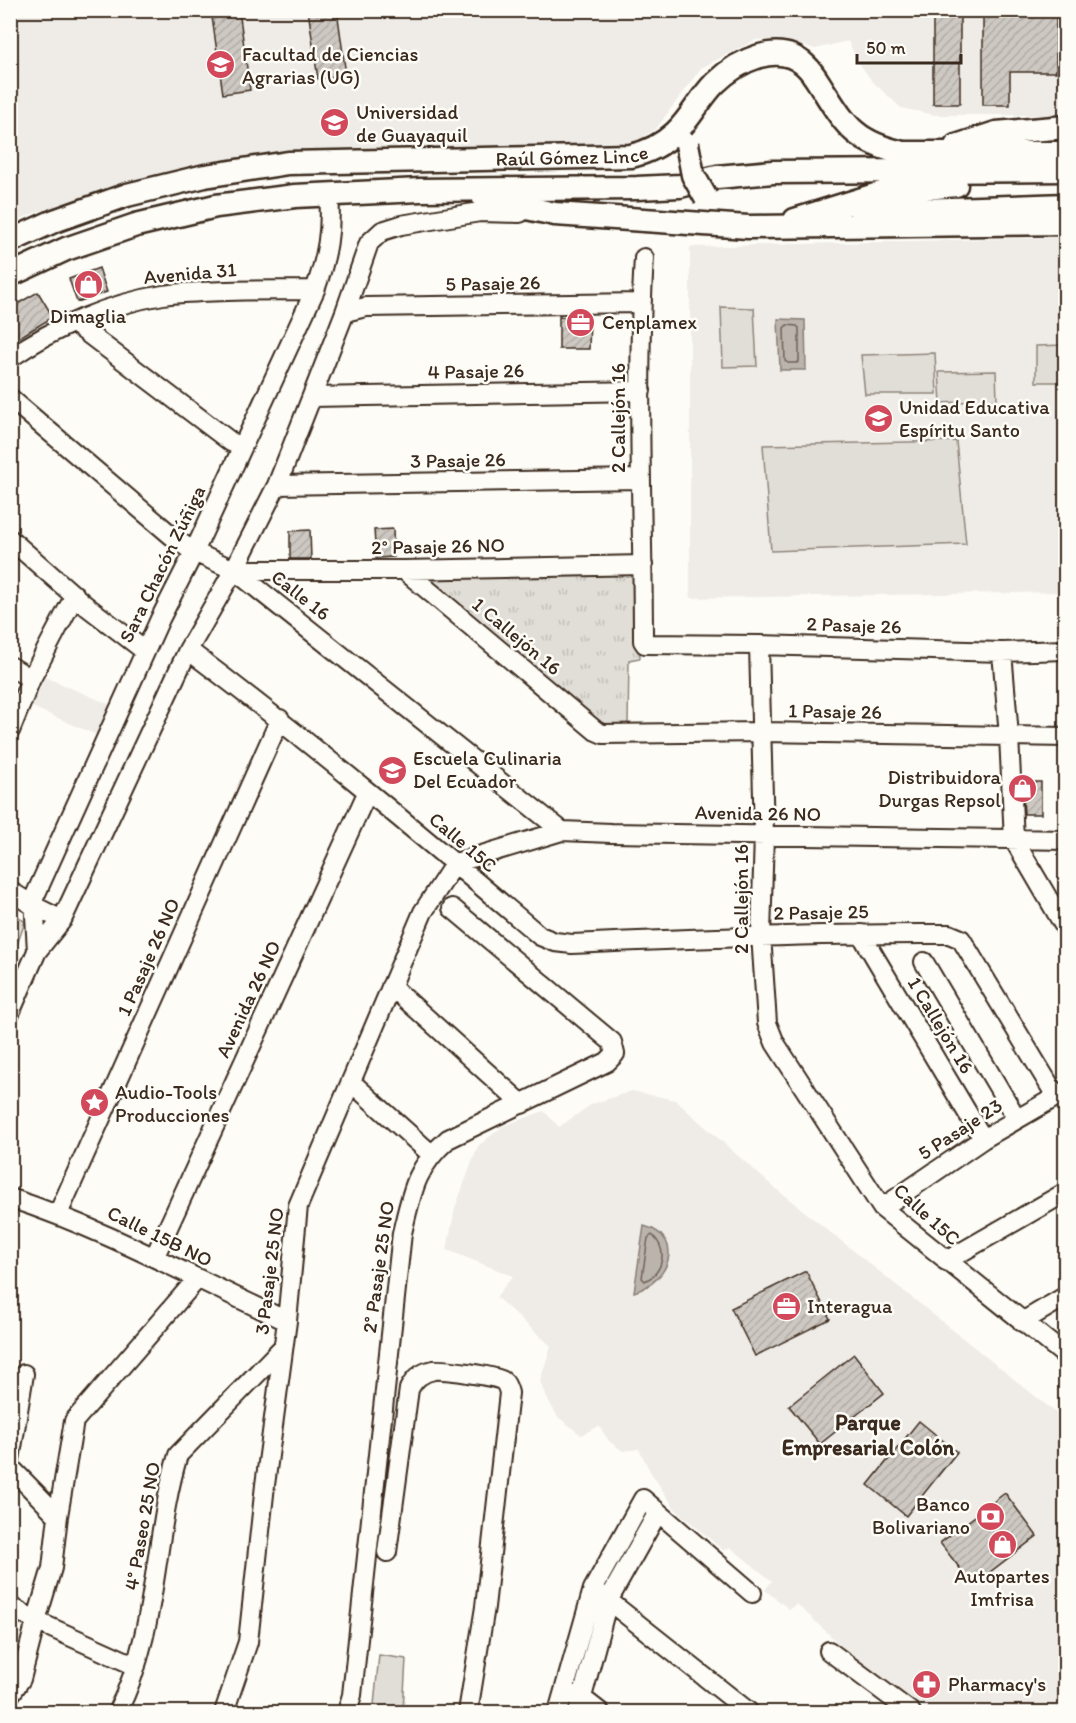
<svg xmlns="http://www.w3.org/2000/svg" width="1076" height="1723" viewBox="0 0 1076 1723" font-family="Itim,sans-serif">
	<defs>
		<pattern id="park-tufts" width="24" height="20" patternUnits="userSpaceOnUse" patternTransform="scale(1.5)"><rect width="24" height="20" fill="#e1ded7"/><path d="M3 7l-1-3M5 7V3M7 7l1-3M15 17l-1-3M17 17v-4M19 17l1-3" fill="none" stroke="#c2bfb8"/></pattern>
		<pattern id="building-hatch" width="6" height="6" patternUnits="userSpaceOnUse" patternTransform="scale(1.5)"><rect width="6" height="6" fill="#cdc8c2"/><path d="M-1 1l2-2M0 6l6-6M5 7l2-2" fill="none" stroke="#b1aca6"/></pattern>
	</defs>
	<rect width="100%" height="100%" fill="#fdfcf7"/>
	<filter id="ink" filterUnits="userSpaceOnUse"><feTurbulence type="fractalNoise" baseFrequency=".0167" numOctaves="2"/><feDisplacementMap in="SourceGraphic" scale="12" xChannelSelector="R" yChannelSelector="G"/><feConvolveMatrix kernelMatrix="1 2 1 2 8 2 1 2 1" color-interpolation-filters="sRGB"/></filter>
	<g filter="url(#ink)">
		<path fill="#efece7" d="M11,11H1065V115H935L901,108L872,81L859,63L848,41L815,49L785,40H755L701,68L656,129L638,140L620,144L447,150L385,151L366,148L356,154L307,151L260,156L209,163L148,176L32,214L11,223Z
			M1065,237V592L690,598V247Z
			M45,677L113,706L99,736L32,707Z
			M632,1091L675,1100L770,1184L1065,1420V1712H937L901,1698L875,1678L797,1604L789,1609L765,1590L772,1581L730,1547L724,1551L675,1509L651,1473L639,1449L623,1451L609,1441L599,1426L581,1435L557,1416L544,1392L540,1381L551,1346L496,1297L513,1276L447,1250L455,1208L478,1146L503,1126L544,1111L559,1127L592,1104Z"/>
		<path fill="url(#park-tufts)" stroke="#8e847a" stroke-width="1.5" d="M636,571L640,658L629,660L628,725L606,728L422,580Z
			M11,910L25,922L11,962Z"/>
		<path fill="#e1ded7" stroke="#8e847a" stroke-width="1.5" d="M721,307L754,308L757,366L723,367Z
			M1065,345V382H1036V346Z
			M935,353L937,394H865L861,355Z
			M996,371L997,400L941,403L939,372Z
			M956,441L966,544L771,551L763,445Z
			M379,1655L406,1659L403,1711L374,1705Z"/>
		<path fill="#bbb4ad" stroke="#887d74" stroke-width="1.5" d="M778,319L805,320L806,370H780Z
			M644,1226C685,1237 671,1281 634,1292Z"/>
		<g fill="none" stroke-linecap="round" stroke-linejoin="round">
			<path stroke="#6e6157" stroke-width="1.5" d="M787,325L797,326L799,328V361L797,363H788L785,361L784,328Z
				M652,1235C668,1249 664,1272 645,1281L642,1278L648,1238Z"/>
		</g>
		<path fill="url(#building-hatch)" stroke="#3b2a1e" stroke-width="1.5" d="M211,10H239L250,90L223,94Z
			M308,10H337L346,75L318,79Z
			M983,10H1056V72H1010V105H983Z
			M933,17H960V104H933Z
			M99,268L107,292L77,302L69,279Z
			M38,292L53,317L10,343V308Z
			M559,317L590,318L589,349H559Z
			M393,529L394,557L376,558L374,530Z
			M310,530L311,559H290V531Z
			M1022,782H1041V814H1024Z
			M806,1271L830,1319L755,1356L731,1308Z
			M854,1354L884,1393L820,1444L789,1406Z
			M919,1421L957,1452L906,1516L868,1485Z
			M1005,1493L1037,1536L973,1585L940,1543Z"/>
		<g fill="none" stroke-linecap="round" stroke-linejoin="round">
			<defs>
				<path id="minor" d="M644,258C636,386 643,514 643,641L645,644L759,645L1002,652L1066,650
					M345,312L366,307L641,303
					M74,323L231,442L242,447
					M10,358C55,327 109,304 163,295C175,293 188,293 200,292C238,290 277,290 315,290
					M312,397L641,391
					M10,398L178,541L194,552L234,570L562,831
					M277,485L640,479
					M10,539L85,605L145,651
					M234,570H404L643,565
					M404,570L596,731L603,734L761,732L1066,737
					M759,645L764,835L761,935L767,1023L775,1043L882,1208L1066,1356
					M188,650C309,741 425,838 540,936L555,942L572,944C698,938 823,933 949,934L961,939L1056,1096
					M1002,652L1009,736L1014,840L1066,929
					M10,666L31,679
					M10,731L31,679L75,595
					M10,891L34,906L62,920
					M861,934L983,1139
					M37,951L34,898L160,619L194,552L315,290C327,257 332,230 329,195
					M924,962L1017,1119
					M391,986L522,1104
					M10,1013L37,951L62,920L188,650L234,570L277,485L345,312L369,243L382,231L401,225L480,212L520,213
					M351,1082L431,1154
					M10,1198C107,1230 195,1279 287,1321
					M882,1208L983,1139L1066,1091
					M58,1214L280,719
					M155,1256L367,793
					M946,1261L1066,1192
					M1022,1322L1066,1296
					M10,1460L24,1374
					M10,1467L58,1516
					M387,1552L409,1389C414,1379 422,1372 434,1370C443,1369 497,1376 503,1381C507,1384 508,1389 509,1393L485,1607L468,1712
					M600,1594L749,1712
					M10,1606L36,1621L136,1666
					M829,1651L911,1712
					M571,1694L582,1698L600,1712
					M10,1695L21,1679L36,1621L52,1568L58,1516L74,1421L197,1279
					M117,1712C158,1634 153,1538 178,1455L282,1348
					M224,1712L248,1642L265,1485L287,1321L298,1206L423,912L455,863L562,831L611,833L1066,840
					M347,1712L352,1695L402,1233C412,1192 415,1168 448,1139L607,1062L615,1054L612,1042L452,908
					M558,1712L593,1589L643,1499L752,1593
					M578,1712L608,1601L658,1512"/>
				<g id="major">
					<path d="M956,146L996,133L1066,127"/>
					<path d="M484,199L555,214L748,227L1066,223"/>
					<path d="M861,212L1066,205"/>
					<path d="M795,220L885,192L956,185"/>
					<path id="s1" d="M10,241L54,221L127,195L205,176L288,163L631,156C648,152 662,145 675,133C691,118 700,98 715,83C738,61 778,40 805,65C813,72 818,82 824,91C847,128 858,143 903,153H1066"/>
					<path d="M10,275L66,249L136,225L216,206L295,196L420,190L637,188L680,186L717,177L773,172L1066,170"/>
				</g>
			</defs>
			<use href="#minor" stroke="#3b2a1e" stroke-width="22"/>
			<use href="#major" stroke="#3b2a1e" stroke-width="27"/>
			<use href="#minor" stroke="#fdfcf7" stroke-width="18"/>
			<use href="#major" stroke="#fdfcf7" stroke-width="22"/>
			<defs>
				<path id="major-bridge" d="M687,144L693,175L706,198"/>
			</defs>
			<use href="#major-bridge" stroke="#3b2a1e" stroke-width="27" stroke-linecap="butt"/>
			<use href="#major-bridge" stroke="#fdfcf7" stroke-width="22"/>
		</g>
	</g>
	<defs>
		<symbol id="university-disc" viewBox="-11 -11 22 22"><circle r="9.5" fill="#d1495b" stroke="#fdfcf7"/><path d="M0-5L7-2L0 1L-7-2ZM-4 1L0 2.5L4 1V4Q0 6-4 4Z" fill="#fff"/></symbol>
		<symbol id="shop-disc" viewBox="-11 -11 22 22"><circle r="9.5" fill="#d1495b" stroke="#fdfcf7"/><path d="M-5-2.5h2.3a2.7 3.5 0 0 1 5.4 0H5L5.5 6h-11ZM-1.5-2.5h3a1.5 2.3 0 0 0-3 0Z" fill="#fff"/></symbol>
		<symbol id="office-disc" viewBox="-11 -11 22 22"><circle r="9.5" fill="#d1495b" stroke="#fdfcf7"/><path d="M-6-3h4V-5.5h4V-3h4V5H-6ZM-1-4.5V-3h2v-1.5ZM-6 0V1H6V0Z" fill="#fff"/></symbol>
		<symbol id="school-disc" viewBox="-11 -11 22 22"><circle r="9.5" fill="#d1495b" stroke="#fdfcf7"/><path d="M0-5L7-2L0 1L-7-2ZM-4 1L0 2.5L4 1V4Q0 6-4 4Z" fill="#fff"/></symbol>
		<symbol id="sight-disc" viewBox="-11 -11 22 22"><circle r="9.5" fill="#d1495b" stroke="#fdfcf7"/><path d="M0-6L1.8-2.2L6-1.7L2.9 1.2L3.7 5.4L0 3.3L-3.7 5.4L-2.9 1.2L-6-1.7L-1.8-2.2Z" fill="#fff"/></symbol>
		<symbol id="bank-disc" viewBox="-11 -11 22 22"><circle r="9.5" fill="#d1495b" stroke="#fdfcf7"/><path d="M-6-4H6V4H-6ZM0-2.3a2.3 2.3 0 1 0 0 4.6a2.3 2.3 0 1 0 0-4.6Z" fill="#fff"/></symbol>
		<symbol id="pharmacy-disc" viewBox="-11 -11 22 22"><circle r="9.5" fill="#d1495b" stroke="#fdfcf7"/><path d="M-2-6h4v4h4v4h-4v4h-4v-4h-4v-4h4Z" fill="#fff"/></symbol>
	</defs>
	<g fill-rule="evenodd">
		<use href="#university-disc" x="204" y="48" width="33" height="33"/>
		<use href="#university-disc" x="318" y="106" width="33" height="33"/>
		<use href="#shop-disc" x="72" y="268" width="33" height="33"/>
		<use href="#office-disc" x="564" y="306" width="33" height="33"/>
		<use href="#school-disc" x="862" y="402" width="33" height="33"/>
		<use href="#school-disc" x="376" y="754" width="33" height="33"/>
		<use href="#shop-disc" x="1006" y="772" width="33" height="33"/>
		<use href="#sight-disc" x="78" y="1086" width="33" height="33"/>
		<use href="#office-disc" x="770" y="1290" width="33" height="33"/>
		<use href="#bank-disc" x="974" y="1500" width="33" height="33"/>
		<use href="#shop-disc" x="986" y="1528" width="33" height="33"/>
		<use href="#pharmacy-disc" x="910" y="1668" width="33" height="33"/>
	</g>
	<g text-anchor="middle" stroke-width="5" stroke-linejoin="round" paint-order="stroke">
		<g font-size="20" fill="#3b2a1e" stroke="#fdfcf7" text-anchor="start">
			<text x="242" y="61">Facultad de Ciencias<tspan x="242" dy="23">Agrarias (UG)</tspan></text>
			<text x="356" y="119">Universidad<tspan x="356" dy="23">de Guayaquil</tspan></text>
			<text x="88" y="323" text-anchor="middle">Dimaglia</text>
			<text x="602" y="329">Cenplamex</text>
			<text x="899" y="414">Unidad Educativa<tspan x="899" dy="23">Espíritu Santo</tspan></text>
			<text x="413" y="765">Escuela Culinaria<tspan x="413" dy="23">Del Ecuador</tspan></text>
			<text x="1001" y="784" text-anchor="end">Distribuidora<tspan x="1001" dy="23">Durgas Repsol</tspan></text>
			<text x="115" y="1099">Audio-Tools<tspan x="115" dy="23">Producciones</tspan></text>
			<text x="807" y="1313">Interagua</text>
			<text x="970" y="1511" text-anchor="end">Banco<tspan x="970" dy="23">Bolivariano</tspan></text>
			<text x="1002" y="1583" text-anchor="middle">Autopartes<tspan x="1002" dy="23">Imfrisa</tspan></text>
			<text x="948" y="1691">Pharmacy's</text>
		</g>
		<g font-size="20" fill="#3b2a1e" stroke="#fdfcf7">
			<text dy="7" stroke="none"><textPath href="#s1" startOffset="574">Raúl Gómez Lince</textPath></text>
			<text transform="translate(190 273) rotate(-5)" y="7">Avenida 31</text>
			<text transform="translate(493 283) rotate(-1)" y="7">5 Pasaje 26</text>
			<text transform="translate(476 371) rotate(-1)" y="7">4 Pasaje 26</text>
			<text transform="translate(618 418) rotate(-90)" y="7">2 Callejón 16</text>
			<text transform="translate(458 460) rotate(-1)" y="7">3 Pasaje 26</text>
			<text transform="translate(438 546) rotate(-1)" y="7">2° Pasaje 26 NO</text>
			<text transform="translate(162 564) rotate(-64)" y="7">Sara Chacón Zúñiga</text>
			<text transform="translate(301 595) rotate(38)" y="7">Calle 16</text>
			<text transform="translate(854 625) rotate(2)" y="7">2 Pasaje 26</text>
			<text transform="translate(517 636) rotate(40)" y="7">1 Callejón 16</text>
			<text transform="translate(835 711) rotate(1)" y="7">1 Pasaje 26</text>
			<text transform="translate(758 813) rotate(1)" y="7">Avenida 26 NO</text>
			<text transform="translate(463 842) rotate(40)" y="7">Calle 15C</text>
			<text transform="translate(741 899) rotate(-90)" y="7">2 Callejón 16</text>
			<text transform="translate(821 912) rotate(-1)" y="7">2 Pasaje 25</text>
			<text transform="translate(148 957) rotate(-66)" y="7">1 Pasaje 26 NO</text>
			<text transform="translate(248 999) rotate(-65)" y="7">Avenida 26 NO</text>
			<text transform="translate(941 1025) rotate(59)" y="7">1 Callejón 16</text>
			<text transform="translate(960 1129) rotate(-33)" y="7">5 Pasaje 23</text>
			<text transform="translate(927 1214) rotate(42)" y="7">Calle 15C</text>
			<text transform="translate(160 1236) rotate(26)" y="7">Calle 15B NO</text>
			<text transform="translate(378 1267) rotate(-82)" y="7">2° Pasaje 25 NO</text>
			<text transform="translate(269 1271) rotate(-83)" y="7">3 Pasaje 25 NO</text>
			<text transform="translate(142 1526) rotate(-80)" y="7">4° Paseo 25 NO</text>
		</g>
		<g font-size="22" font-weight="bold" fill="#3b2a1e" stroke="#fdfcf7">
			<text x="868" y="1430">Parque<tspan x="868" dy="25">Empresarial Colón</tspan></text>
		</g>
	</g>
	<rect width="1076" height="1723" fill="none" stroke="#fdfcf7" stroke-width="36"/>
	<rect x="18" y="18" width="1040" height="1687" fill="none" stroke="#3b2a1e" stroke-width="2" filter="url(#ink)"/>
	<path d="M857 54v9h104v-9" fill="none" stroke="#3b2a1e" stroke-width="3"/>
	<text x="866" y="54" font-size="18" fill="#3b2a1e" stroke="#fdfcf7" stroke-width="4.5" paint-order="stroke">50 m</text>
</svg>
